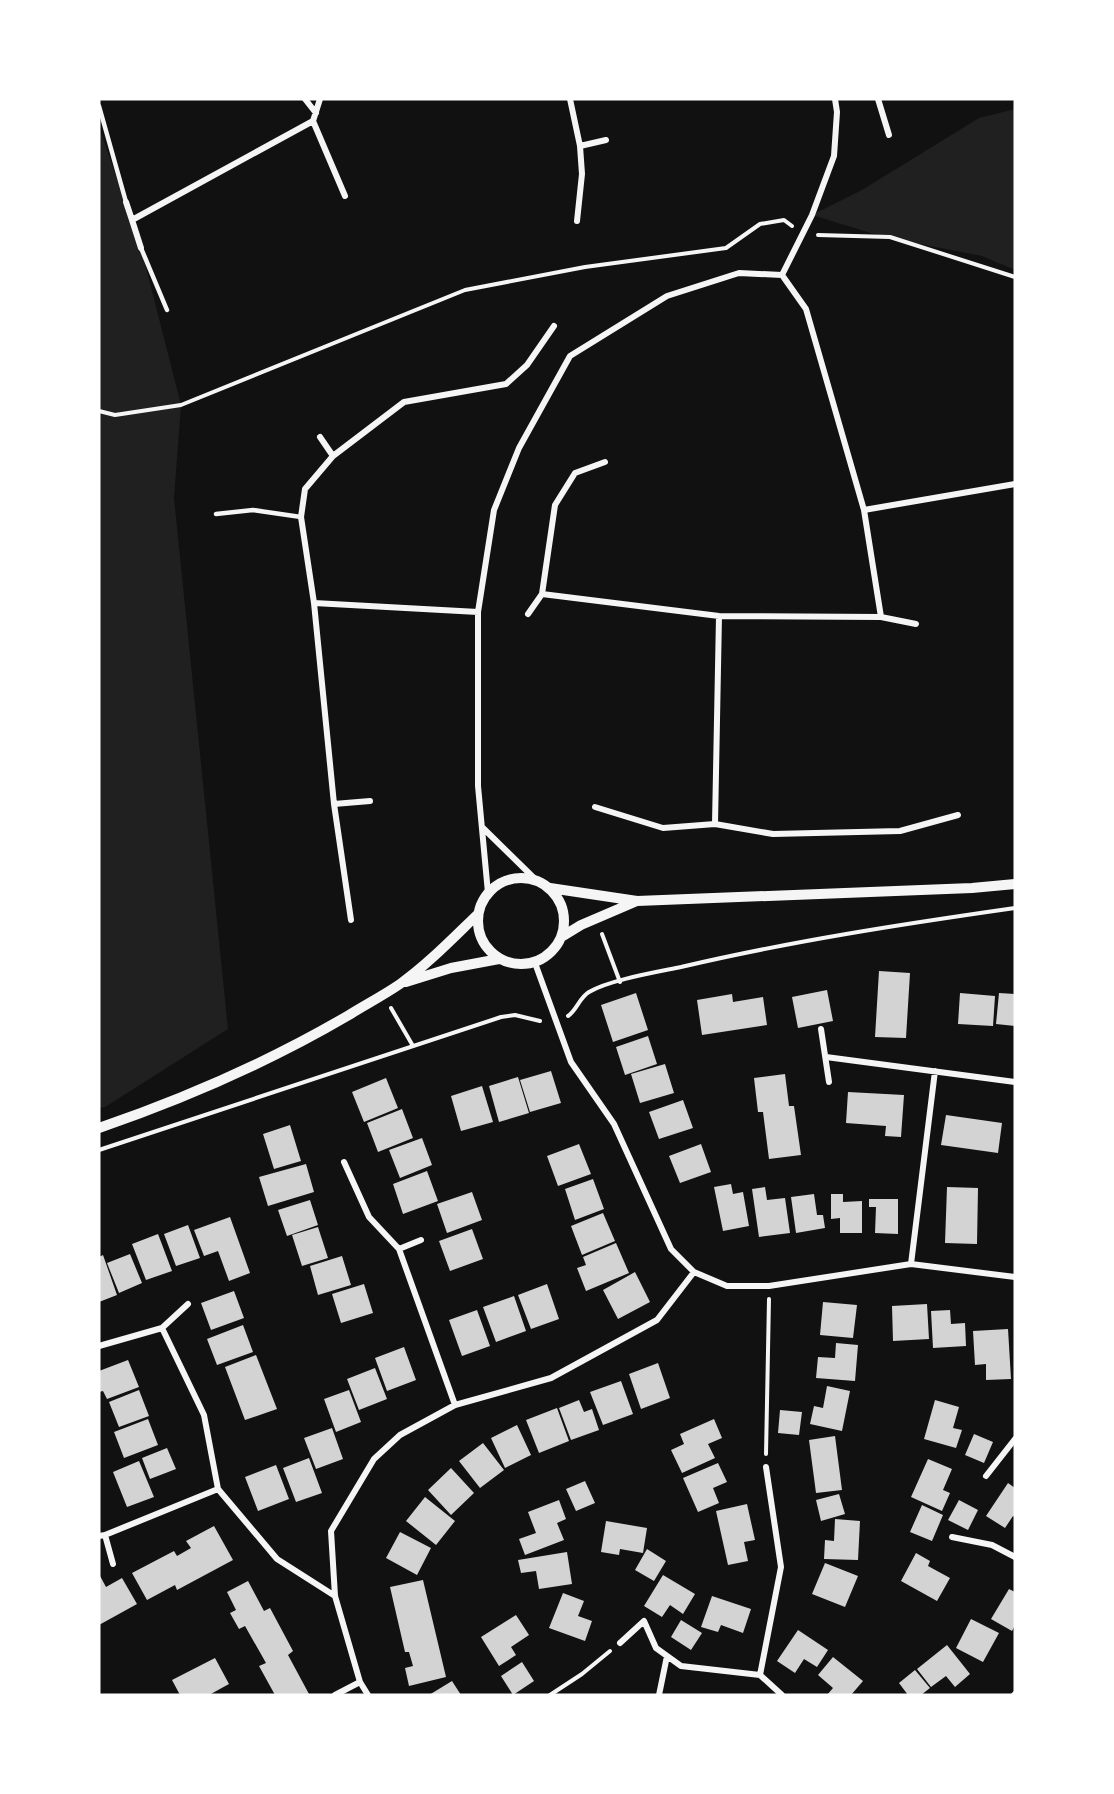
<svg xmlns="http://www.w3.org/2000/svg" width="1114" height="1794" viewBox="0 0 1114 1794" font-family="Roboto,sans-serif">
	<rect width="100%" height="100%" fill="#111"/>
	<path fill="#202020" d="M1015,109V270L982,256L884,237L812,215L862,190L979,118Z
		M99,127L141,248L181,405L174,498L228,1029L105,1107L99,1108Z"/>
	<path fill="#d3d3d3" d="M879,971L910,973L906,1038L875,1037Z
		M827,990L833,1021L798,1028L792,997Z
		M636,993L648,1030L613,1042L601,1005Z
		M960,993L995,996L993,1026L958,1024Z
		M999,993L1015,994V1026L996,1024Z
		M732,994L733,1002L763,997L767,1025L702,1035L697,1000Z
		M648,1036L657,1064L625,1075L616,1047Z
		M665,1064L674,1093L640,1103L631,1074Z
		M551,1071L561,1103L530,1112L520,1080Z
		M785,1074L789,1106H794L801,1155L769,1159L763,1112H758L754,1078Z
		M518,1077L529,1113L499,1122L489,1086Z
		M386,1078L398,1108L364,1122L352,1092Z
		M482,1086L493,1122L461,1131L451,1096Z
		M848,1092L904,1095L901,1137L885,1136L886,1126L846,1123Z
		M683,1100L693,1128L659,1139L649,1112Z
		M402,1109L413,1138L378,1152L367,1123Z
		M946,1115L1002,1123L998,1153L941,1145Z
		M290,1125L301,1161L274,1169L263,1134Z
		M422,1138L432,1165L400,1178L389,1150Z
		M579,1144L591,1174L558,1186L547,1156Z
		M701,1144L711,1172L680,1183L669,1156Z
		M306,1164L314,1192L268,1206L259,1177Z
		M427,1171L438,1201L403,1214L393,1184Z
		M593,1179L604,1209L575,1220L565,1189Z
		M731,1184L733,1194L743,1192L749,1226L723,1231L714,1187Z
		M765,1187L767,1200L785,1198L790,1233L759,1237L752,1189Z
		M947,1187L978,1188L977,1244L945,1243Z
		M472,1192L482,1220L447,1233L437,1204Z
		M814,1194L817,1215H823L825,1228L796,1233L791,1197Z
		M831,1194H843V1202L862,1201V1233H840V1218L831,1219Z
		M869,1199H898V1234L875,1233L876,1207H869Z
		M310,1200L318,1225L287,1236L278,1210Z
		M603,1213L615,1241L582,1255L571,1226Z
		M230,1217L250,1273L229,1281L218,1251L204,1256L194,1230Z
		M188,1225L200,1258L176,1266L164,1234Z
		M318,1227L328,1258L302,1266L292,1235Z
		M472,1229L483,1259L450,1271L439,1241Z
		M158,1234L172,1271L146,1280L132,1244Z
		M616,1243L629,1273L586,1291L577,1268L586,1265L583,1257Z
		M130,1254L142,1283L119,1293L107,1263Z
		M103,1255L117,1295L99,1302V1257Z
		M342,1256L351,1285L318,1295L310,1266Z
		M635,1272L650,1302L618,1319L603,1290Z
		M364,1284L373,1313L341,1323L332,1294Z
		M547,1284L559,1319L531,1329L518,1295Z
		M234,1291L244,1318L211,1330L201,1303Z
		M514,1296L526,1331L496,1342L483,1307Z
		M823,1302L857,1305L853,1338L820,1335Z
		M927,1304L929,1339L893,1341L892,1306Z
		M477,1310L490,1346L462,1356L449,1320Z
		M950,1310L951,1324L965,1323L966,1346L933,1348L931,1311Z
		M243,1325L253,1352L217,1365L207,1339Z
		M1008,1329L1011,1379L986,1380V1364L975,1365L973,1331Z
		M836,1343L858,1345L855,1381L816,1378L818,1357L835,1358Z
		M404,1347L416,1380L387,1391L375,1358Z
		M256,1355L277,1409L245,1420L225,1367Z
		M128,1360L139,1387L107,1399L103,1391L99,1392V1371Z
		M658,1363L670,1398L641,1409L629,1374Z
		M375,1368L387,1399L359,1410L347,1379Z
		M621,1381L633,1414L603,1425L590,1392Z
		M827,1386L850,1391L842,1431L810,1424L814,1406L823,1408Z
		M139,1390L149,1416L119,1427L109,1402Z
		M349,1390L361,1422L336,1432L324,1399Z
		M579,1400L584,1412L592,1409L599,1430L571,1440L559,1408Z
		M935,1400L959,1407L953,1428L962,1430L956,1448L924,1439Z
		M557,1408L569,1441L539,1453L526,1420Z
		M780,1410L802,1412L799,1435L778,1433Z
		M148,1419L158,1445L124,1458L114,1432Z
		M714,1419L722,1438L708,1444L715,1458L682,1473L671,1450L684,1444L680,1434Z
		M517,1425L531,1455L505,1468L491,1438Z
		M332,1428L343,1459L316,1469L304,1438Z
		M974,1434L993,1442L984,1463L965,1455Z
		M835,1436L842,1490L816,1493L809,1440Z
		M483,1443L504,1470L480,1488L459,1461Z
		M167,1448L176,1469L150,1479L142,1458Z
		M309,1458L322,1493L296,1502L283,1468Z
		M928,1459L952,1469L943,1490L950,1493L942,1511L911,1497Z
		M139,1461L154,1497L127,1507L113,1472Z
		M718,1463L727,1482L713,1488L719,1503L698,1512L683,1478Z
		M276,1465L289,1499L258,1511L245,1477Z
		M451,1468L474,1493L451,1515L428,1490Z
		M585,1481L595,1503L576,1511L566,1489Z
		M1008,1483L1015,1488V1517L1013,1516L1005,1528L986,1516Z
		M839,1494L845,1514L821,1521L816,1500Z
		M425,1497L455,1521L436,1545L406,1521Z
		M559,1500L566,1519L557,1523L564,1540L525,1555L519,1539L536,1533L528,1512Z
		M959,1500L978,1510L968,1530L948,1520Z
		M747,1504L755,1540L744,1542L748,1561L728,1565L716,1511Z
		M922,1505L943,1515L932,1541L910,1532Z
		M835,1519L860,1521L858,1560L824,1559L825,1540L834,1541Z
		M606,1521L647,1528L643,1553L620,1549L619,1555L601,1552Z
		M214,1526L233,1560L177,1590L175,1585L147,1600L132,1573L174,1551L177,1556L191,1548L186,1541Z
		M400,1532L431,1548L417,1575L386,1558Z
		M647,1549L666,1561L654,1581L635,1570Z
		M567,1552L572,1584L539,1589L536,1571L521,1573L518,1560Z
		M916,1553L930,1561L928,1566L950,1578L937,1601L901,1581Z
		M825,1563L858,1576L845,1607L812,1594Z
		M99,1574L106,1587L122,1578L137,1604L99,1625Z
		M663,1575L695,1594L683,1614L670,1605L662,1617L644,1606Z
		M423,1580L446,1677L409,1686L405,1668L413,1666L409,1652H405L390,1587Z
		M248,1581L264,1611L270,1608L293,1651L288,1655L309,1694L308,1695H275L259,1666L266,1663L245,1626L239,1629L230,1613L236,1610L227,1592Z
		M1009,1589L1015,1592V1625L1012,1631L991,1619Z
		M563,1593L584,1601L578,1616L592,1621L585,1641L549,1628Z
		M712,1596L751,1609L743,1633L721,1625L718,1632L701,1627Z
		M516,1615L529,1635L511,1647L516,1655L499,1666L481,1637Z
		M971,1619L999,1633L983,1662L956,1648Z
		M681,1620L702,1633L691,1650L671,1637Z
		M798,1630L828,1650L817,1667L804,1659L795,1673L777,1661Z
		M947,1645L970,1674L955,1687L946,1676L931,1687L917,1669Z
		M833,1657L863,1681L851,1695H827L833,1688L818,1675Z
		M215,1658L229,1684L209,1695H180L172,1680Z
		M522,1662L534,1681L513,1695L501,1676Z
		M915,1670L930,1688L921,1695H908L899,1683Z
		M452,1681L461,1695H429Z"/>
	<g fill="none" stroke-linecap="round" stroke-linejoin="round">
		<path stroke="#f5f5f5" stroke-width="4" d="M818,235L890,237L1015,277
			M99,411L115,415L181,405L465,290L585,267L726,248L760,224L784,220L792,226
			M602,934L620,982
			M391,1008L413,1046
			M568,1016C577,1010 579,998 589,992C609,980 657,972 681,967C792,941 903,924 1015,908
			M99,1150L501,1017L515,1015L540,1021
			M766,1454L769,1299
			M550,1695L582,1674L610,1651"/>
		<path stroke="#f5f5f5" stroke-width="4.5" d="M99,106L126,202
			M141,248L167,310
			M216,514L253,510L301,517"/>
		<path stroke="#f5f5f5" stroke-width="6" d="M305,99L316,113
			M570,99L580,146L582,174L577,221
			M878,99L889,135
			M313,121L345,196
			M580,146L606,140
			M126,202L132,220
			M141,248L132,220L313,121L320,99
			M320,437L333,456
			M605,462L575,473L555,505L542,594L719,616L881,617L864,510L806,309L782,275
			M864,510L1015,484
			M314,603L478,612
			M528,614L542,594
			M881,617L916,624
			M334,804L370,801
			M595,807L663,828L715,824L773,834L900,831L958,815
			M715,824L719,616
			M483,828L536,880
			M488,893L478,786V612L494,510L519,448L570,356L667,296L739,273L782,275L812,215L834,156L837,112L835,99
			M351,920L334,804L314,603L301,517L305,489L333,456L404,402L506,384L527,365L554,326
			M535,963L571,1062L614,1124L671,1249L694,1272L727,1286H769L911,1264L1015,1277
			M821,1029L829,1082
			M826,1057L1015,1082
			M344,1162L369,1217L399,1249L455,1405
			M399,1249L421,1240
			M911,1264L935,1071
			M162,1328L188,1304
			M99,1346L162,1328L204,1415L218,1489L277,1559L335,1596
			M986,1476L1015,1439
			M105,1535L113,1564
			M99,1536L105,1535L218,1489
			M952,1537L992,1545L1015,1557
			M620,1643L644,1621L656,1648L681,1666L760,1675L782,1695
			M760,1675L781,1567L766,1467
			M335,1695L360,1682
			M368,1695L360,1682L335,1596L331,1531L374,1459L400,1435L455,1405L551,1378L657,1320L694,1272
			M659,1695L667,1656
			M1014,1695L1015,1694"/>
		<path stroke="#f5f5f5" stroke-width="10" d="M478 921a43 43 0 1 1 86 0a43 43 0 1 1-86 0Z
			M550,888L637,901L972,888L1015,884
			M563,936L581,925L637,901
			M406,982L451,968L499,959
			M99,1128C186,1098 269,1062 349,1015C365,1005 384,995 400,984C428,964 453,938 478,914"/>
	</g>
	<rect width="1114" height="1794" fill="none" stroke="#ffffff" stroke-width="201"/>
</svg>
